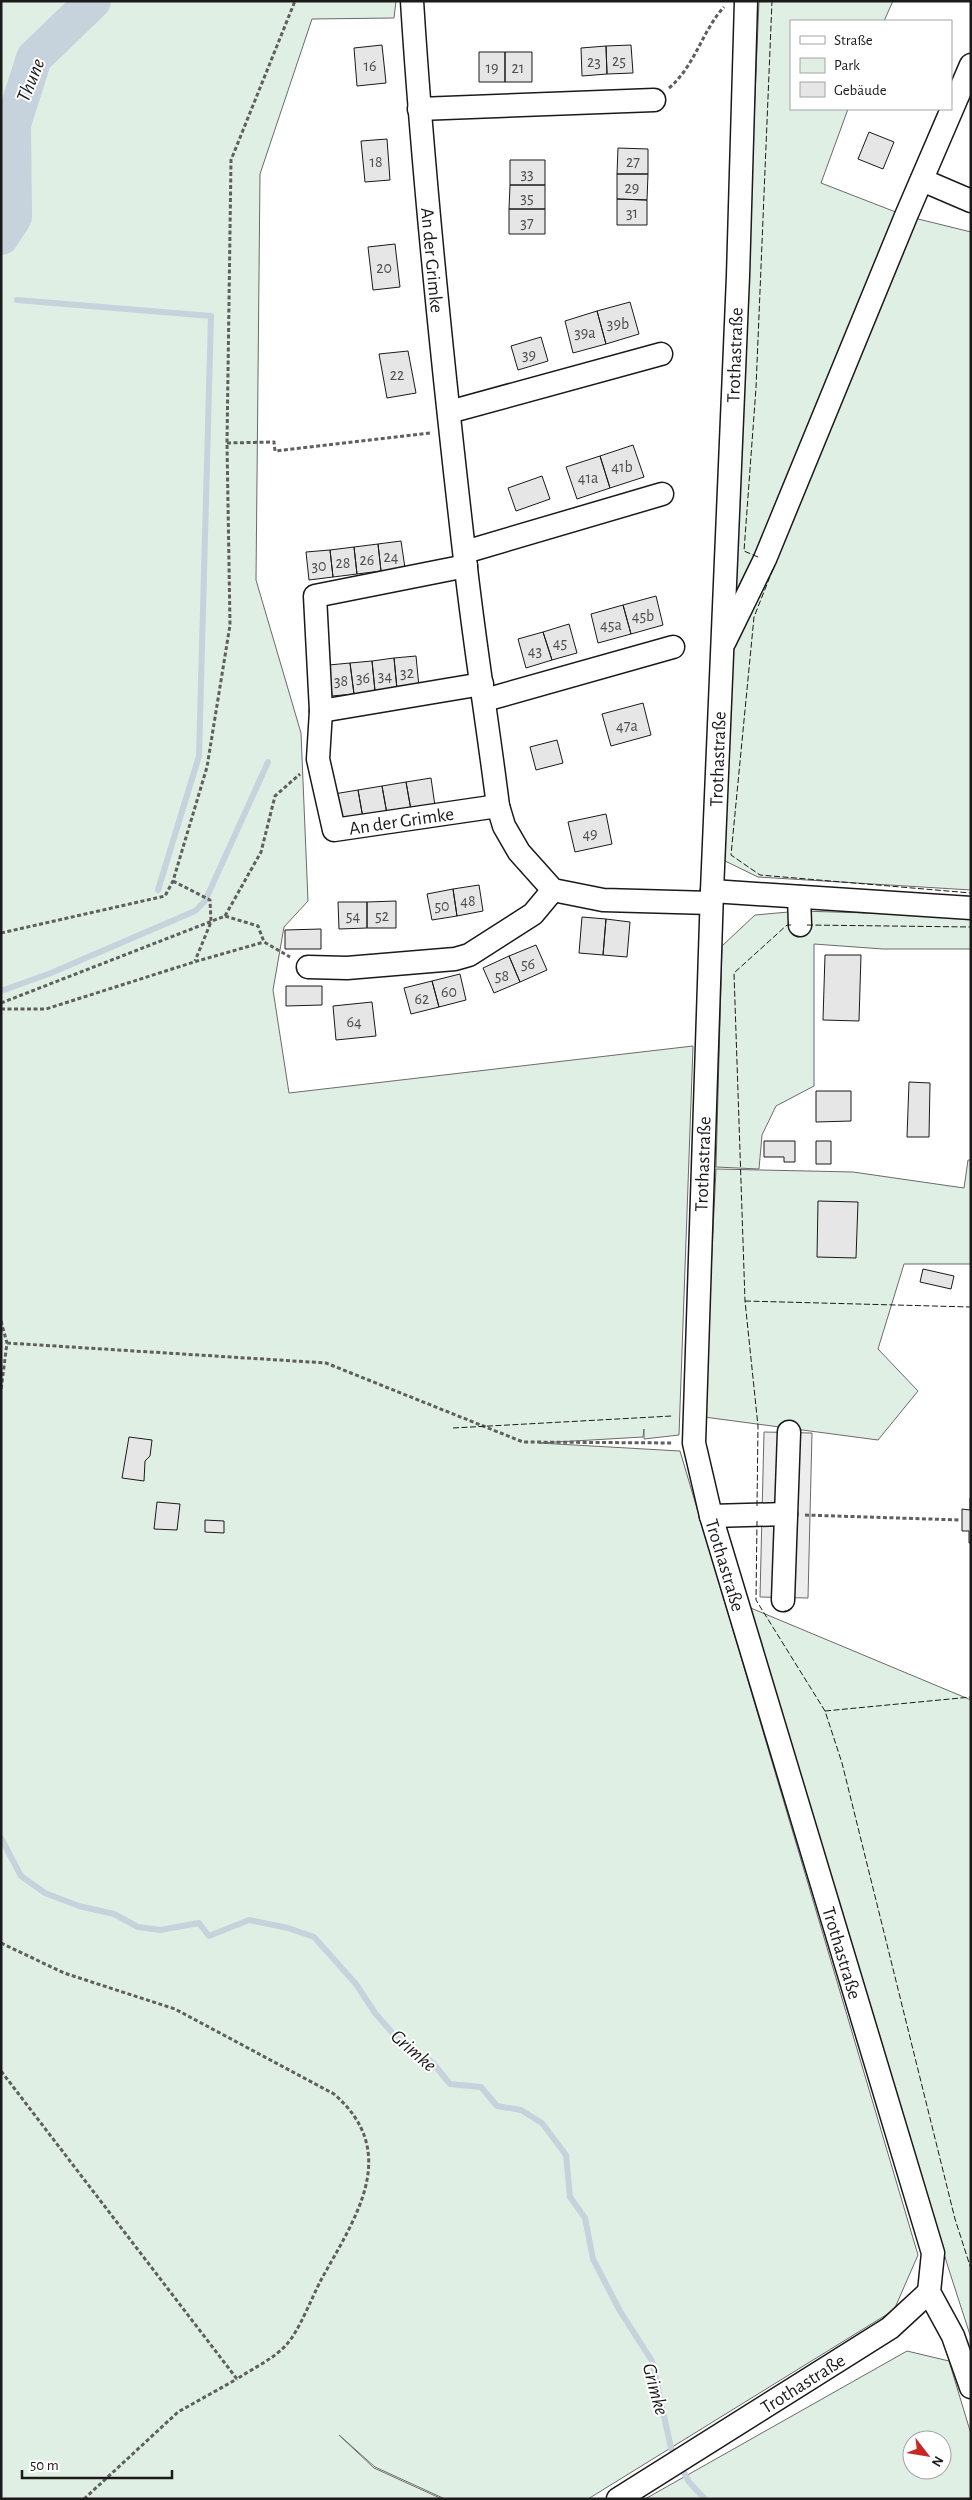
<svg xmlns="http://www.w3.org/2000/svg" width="972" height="2500" viewBox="0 0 972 2500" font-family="'Alegreya Sans',sans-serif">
	<rect width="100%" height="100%" fill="#fff"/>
	<path fill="#e0efe3" stroke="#6a6a6a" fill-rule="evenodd" d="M1,1H396L394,18L312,19L260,174L256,580L301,733L308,901L284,927L273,990L289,1093L693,1046L679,1435L644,1439V1429L643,1437L539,1443L680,1451L918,2255L894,2310L588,2499H445L375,2467L339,2435L374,2468L442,2499H1Z
		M759,1H893L884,21H791V109H848L821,183L906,216L971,232V890L758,877L723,860Z
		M800,911L971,916V949H883L814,944V1086L776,1106L762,1135L759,1169L716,1167L722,946L755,915Z
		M968,1160H971V1264H904L878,1349L918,1391L878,1440L704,1417L716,1169L853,1172L964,1188Z
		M746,1606L971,1700V2338L949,2270Z
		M907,2351L949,2361L971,2434V2499H645ZM912,2440H942V2470H912Z"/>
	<path fill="#ededed" stroke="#6a6a6a" d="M764,1432L812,1433L808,1598L760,1597Z"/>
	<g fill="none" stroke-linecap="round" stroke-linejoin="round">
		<path stroke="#c6d2dc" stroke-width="6" d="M17,300L211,316L199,756L158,890
			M1,991L51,973L195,911L205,901L268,762
			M1,1838L21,1876L45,1893L79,1906L114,1914L138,1927L160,1930L199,1923L209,1936L249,1920L288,1928L314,1937L356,1984L375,2013L396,2037L433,2063L450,2084L481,2087L497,2106L521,2110L542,2123L566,2155L570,2197L585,2218L593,2259L620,2311L652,2361L671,2448L689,2482L705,2499"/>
		<path stroke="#c6d2dc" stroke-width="36" d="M1,237L14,217L13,124L34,58L93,1"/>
	</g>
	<path fill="#e6e6e6" stroke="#1a1a1a" d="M382,45L386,83L357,86L354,48Z
		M631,45L633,73L607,74L606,46Z
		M606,46L607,74L582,76L581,48Z
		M479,52H505V82H479Z
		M505,52H532V82H505Z
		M869,132L894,142L883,169L858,159Z
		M387,139L390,180L365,182L361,141Z
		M618,148L648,149V174H617Z
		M510,160H545V185H510Z
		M617,174H648L647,200L617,199Z
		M510,185H545V209H509Z
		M617,199L647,200V225H617Z
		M509,209H545V234H509Z
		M395,244L400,287L373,290L368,247Z
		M630,302L639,334L606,344L597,311Z
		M597,311L606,344L573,353L565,321Z
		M541,337L548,361L518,370L511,346Z
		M408,351L416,393L387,398L379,354Z
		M633,445L644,477L610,488L600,456Z
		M600,456L610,488L577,499L566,467Z
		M542,476L550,499L516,511L508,488Z
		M401,541L405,568L381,571L378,544Z
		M378,544L381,571L357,574L354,547Z
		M354,547L357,574L333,577L330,550Z
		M330,550L333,577L309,580L306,552Z
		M656,596L663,625L631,634L623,605Z
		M623,605L631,634L598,643L591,614Z
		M569,624L577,653L552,660L543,632Z
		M543,632L552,660L526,668L518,639Z
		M416,656L419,687L397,689L394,658Z
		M394,658L397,689L375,691L372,661Z
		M372,661L375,691L354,694L350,663Z
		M350,663L354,694L332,696L329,665Z
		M643,703L651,735L611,746L602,714Z
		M557,740L563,763L536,770L530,747Z
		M431,778L435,806L411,810L406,782Z
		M406,782L411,810L387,814L382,786Z
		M382,786L387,814L363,818L358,790Z
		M358,790L363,818L338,822L334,794Z
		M606,814L612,844L575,852L568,822Z
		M479,885L483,911L457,916L453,889Z
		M453,889L457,916L432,920L427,894Z
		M396,901V928H367V902Z
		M338,902H367V928L339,929Z
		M582,917L606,919L603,955L579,953Z
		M606,919L630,922L627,957L603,955Z
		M321,929V949H285V930Z
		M536,945L547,970L520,982L509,956Z
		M825,955H861L859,1021L823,1020Z
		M509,956L520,982L494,993L483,968Z
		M460,974L466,1000L439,1007L432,981Z
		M432,981L439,1007L411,1014L404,988Z
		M286,986H322V1005L286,1006Z
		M372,1002L376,1036L336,1040L333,1006Z
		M909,1082L930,1083L929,1137H907Z
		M816,1091H851V1121L816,1122Z
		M764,1141H795V1162H784V1157H764Z
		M816,1141H831V1164H816Z
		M818,1201L858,1202L856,1258L817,1257Z
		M923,1269L954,1276L951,1289L920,1282Z
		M129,1437L152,1440L150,1456L145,1461L144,1481L122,1478Z
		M970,1498H971V1543H969V1531H962V1509L970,1510Z
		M157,1502L180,1504L177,1530L154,1529Z
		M205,1520L224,1521V1533L205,1532Z"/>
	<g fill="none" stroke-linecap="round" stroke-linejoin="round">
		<defs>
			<g id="minor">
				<path id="s1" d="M412,1C424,191 444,379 466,568C475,647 488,726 498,806L504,826L519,852L553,890L603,900L711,903"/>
				<path id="s2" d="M746,1L738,276L712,891L694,1443L711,1516L933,2253L929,2292L953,2336L971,2387"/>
				<path d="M419,109L654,100"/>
				<path d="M922,180L971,201"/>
				<path d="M449,412L661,354"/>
				<path d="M465,552L662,494"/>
				<path id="s3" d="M466,566L315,596L321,711L318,759L334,830L498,806"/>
				<path d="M725,641L765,559L906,216L971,65"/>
				<path d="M485,700L673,647"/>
				<path d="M321,711L482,684"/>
				<path d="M712,891L971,908"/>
				<path d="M799,897L800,925"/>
				<path d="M308,967L347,968L455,959L469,955L533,914L553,890"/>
				<path d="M711,1516L786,1514"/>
				<path d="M783,1600L789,1432"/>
				<path id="s4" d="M618,2499L890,2328L929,2292"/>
			</g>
		</defs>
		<use href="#minor" stroke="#1a1a1a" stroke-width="25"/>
		<path stroke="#5f5f5f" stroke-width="3" stroke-dasharray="4 2.5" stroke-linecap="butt" d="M669,88C695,66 702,31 724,7
			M227,443L274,442L275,451L430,433
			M173,881L210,900L211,922L195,961
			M225,916L261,852L275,796L300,774
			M1,933L165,896L173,881L207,767L230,625L227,443L231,160L295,1
			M1,1003L225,916L258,926L264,942L290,957
			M1,1009H46L194,962L264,942
			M1,1321L7,1343L1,1390
			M7,1343L326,1363L523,1442L673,1443
			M805,1515L960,1520
			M1,1943L64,1973L175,2009L334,2094C402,2153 355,2218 321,2280C312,2297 299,2331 287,2344C274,2359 253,2368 237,2379L1,2071
			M84,2499L178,2412L237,2379"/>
		<use href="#minor" stroke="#fff" stroke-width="22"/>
		<path stroke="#1a1a1a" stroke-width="1" stroke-dasharray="6 2.5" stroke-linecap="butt" d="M758,557L744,551L756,388L772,1
			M773,569L754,617L731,855L760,875L971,893
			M807,925L971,927
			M745,1301L971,1307
			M453,1428L672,1416
			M757,1506L758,1426L745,1301L734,973L787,925H792
			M757,1521L756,1600L825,1711L842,1763L955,2219L971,2269
			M825,1711L971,1697"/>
	</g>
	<g text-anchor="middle" stroke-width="4" stroke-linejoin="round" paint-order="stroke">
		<g font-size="16" fill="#4d4d4d">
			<text x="619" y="66">25</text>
			<text x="594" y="67">23</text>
			<text x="370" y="71">16</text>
			<text x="492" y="73">19</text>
			<text x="518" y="73">21</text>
			<text x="376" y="167">18</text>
			<text x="633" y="167">27</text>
			<text x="527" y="179">33</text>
			<text x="632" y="193">29</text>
			<text x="527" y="203">35</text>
			<text x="632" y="218">31</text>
			<text x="527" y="228">37</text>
			<text x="384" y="273">20</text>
			<text x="618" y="329">39b</text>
			<text x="585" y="338">39a</text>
			<text x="529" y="360">39</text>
			<text x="397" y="380">22</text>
			<text x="622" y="472">41b</text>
			<text x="588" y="483">41a</text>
			<text x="391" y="562">24</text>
			<text x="367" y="565">26</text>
			<text x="343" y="568">28</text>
			<text x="319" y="571">30</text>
			<text x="643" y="621">45b</text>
			<text x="611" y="630">45a</text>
			<text x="560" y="648">45</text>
			<text x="535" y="656">43</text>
			<text x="407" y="678">32</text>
			<text x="385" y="681">34</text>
			<text x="363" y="683">36</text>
			<text x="341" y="686">38</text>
			<text x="627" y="731">47a</text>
			<text x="590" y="839">49</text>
			<text x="468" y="906">48</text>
			<text x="442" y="911">50</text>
			<text x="353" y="921">54</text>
			<text x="382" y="921">52</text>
			<text x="528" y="969">56</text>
			<text x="502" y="981">58</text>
			<text x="449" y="997">60</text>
			<text x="422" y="1004">62</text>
			<text x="354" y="1027">64</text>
		</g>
		<g font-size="19" fill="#1a1a1a" stroke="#fff">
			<text dy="7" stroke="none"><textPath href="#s1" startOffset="260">An der Grimke</textPath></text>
			<text transform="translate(734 355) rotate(-88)" y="7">Trothastraße</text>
			<text transform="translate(717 759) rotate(-88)" y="7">Trothastraße</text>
			<text dy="7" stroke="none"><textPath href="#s3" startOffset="458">An der Grimke</textPath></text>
			<text transform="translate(702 1164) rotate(-88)" y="7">Trothastraße</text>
			<text dy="7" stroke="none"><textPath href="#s2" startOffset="1569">Trothastraße</textPath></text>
			<text dy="7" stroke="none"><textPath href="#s2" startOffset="1974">Trothastraße</textPath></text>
			<text dy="7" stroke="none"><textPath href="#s4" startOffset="218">Trothastraße</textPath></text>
		</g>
		<g font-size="20" font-style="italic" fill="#1a1a1a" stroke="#fff">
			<text transform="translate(30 80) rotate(-68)" y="7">Thune</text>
			<text transform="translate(414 2050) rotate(41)" y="7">Grimke</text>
			<text transform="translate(656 2389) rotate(75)" y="7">Grimke</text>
		</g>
	</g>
	<rect width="972" height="2500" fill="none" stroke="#1a1a1a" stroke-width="5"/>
	<rect x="790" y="20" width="162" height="90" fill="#ffffff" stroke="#a3a3a3"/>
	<rect x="800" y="36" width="25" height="8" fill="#ffffff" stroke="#a3a3a3"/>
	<text x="834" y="45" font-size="15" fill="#1a1a1a">Straße</text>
	<rect x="800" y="58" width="25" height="15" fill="#e0efe3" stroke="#a3a3a3"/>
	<text x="834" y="70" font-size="15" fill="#1a1a1a">Park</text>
	<rect x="800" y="82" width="25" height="15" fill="#e6e6e6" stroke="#a3a3a3"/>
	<text x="834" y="95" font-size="15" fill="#1a1a1a">Gebäude</text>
	<g transform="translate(927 2455) rotate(121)"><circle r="24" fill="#ffffff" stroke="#a3a3a3"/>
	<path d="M0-4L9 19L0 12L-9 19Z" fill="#c62828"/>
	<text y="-8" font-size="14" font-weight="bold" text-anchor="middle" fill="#1a1a1a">N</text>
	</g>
	<path d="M22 2470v8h150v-8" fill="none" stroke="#1a1a1a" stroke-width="2.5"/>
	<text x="30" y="2470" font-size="15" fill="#1a1a1a" stroke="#ffffff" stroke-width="4" paint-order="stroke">50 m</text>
</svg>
